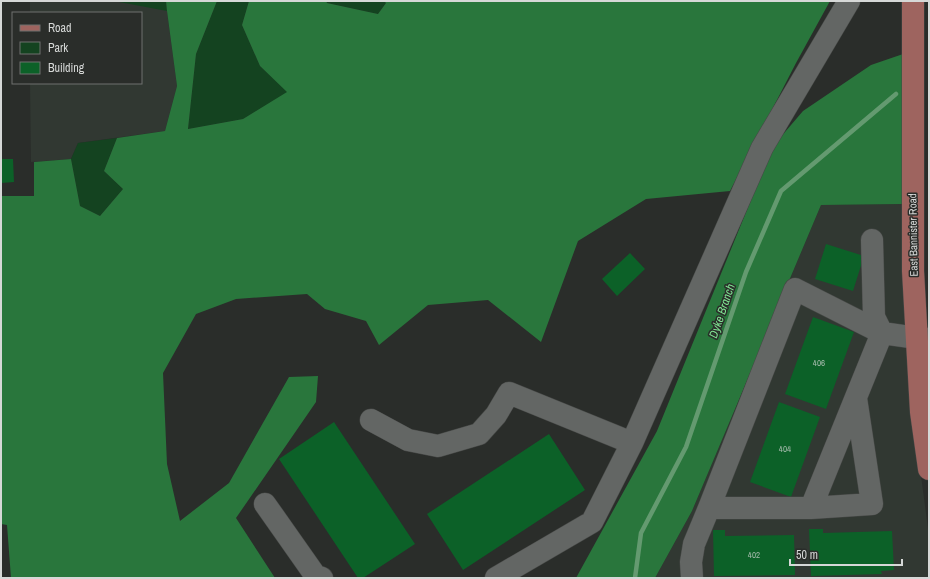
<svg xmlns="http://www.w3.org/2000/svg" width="930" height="579" viewBox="0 0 930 579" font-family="'Archivo Narrow',sans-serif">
	<rect width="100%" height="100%" fill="#2a2d2a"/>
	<path fill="#313832" d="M30,1H166L167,11L177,86L165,131L78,143L71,159L31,162L30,83H141V13H30Z
		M904,204L916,438L929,536V578H655L692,511L821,205Z"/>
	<path fill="#144320" d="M114,1H166L167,11Z
		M217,1H249L242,25L260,66L288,92L243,119L188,129L196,54Z
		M326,1H384L386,3L378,14L327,3Z
		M117,138L104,171L123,189L100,216L80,206L71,159L78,143Z"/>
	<path fill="#29763c" d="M166,1H217L196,54L188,129L243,119L287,92L260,66L242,25L249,1H326L327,3L378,14L386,3L384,1H830L796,63L730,191L646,199L578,241L541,342L488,300L428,305L379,345L366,321L325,309L307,294L236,299L196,314L163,373L167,464L180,521L229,483L289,377L318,376L316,402L236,518L275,578H11L7,525L1,524V196H34V162L71,159L80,206L100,216L123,189L104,171L117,138L165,131L177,86L167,11Z
		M906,53L904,204L821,205L692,511L655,578H576L657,431L773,146L803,111L871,65Z"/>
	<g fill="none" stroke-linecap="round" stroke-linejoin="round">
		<path stroke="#649a70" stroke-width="4.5" d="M635,578L641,533L686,447L746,272L781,191L896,94"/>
	</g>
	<path fill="#0c6128" d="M1,159H13L14,182L1,183Z
		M826,244L864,256L853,291L815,279Z
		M630,253L645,269L617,296L602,279Z
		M813,317L854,332L826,409L785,394Z
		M779,402L820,417L791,497L750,482Z
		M334,422L415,544L363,578H358L279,459Z
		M549,434L585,490L463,570L427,514Z
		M809,529H823V533L892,531L894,570L881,571L882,574L811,576Z
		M713,530H725V536L794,535L795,575L714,576Z"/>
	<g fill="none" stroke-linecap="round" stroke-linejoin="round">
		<defs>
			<path id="minor" d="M872,240L874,317L882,333
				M371,420L408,440L438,446L479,434L496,415L509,393L632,443
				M265,504L315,575L322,578
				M709,508L795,289L882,333
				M811,508L872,504L856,398
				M496,578L592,522L632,443L762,148L849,1
				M692,578L691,562L694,544L709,508H811L882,333L917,338L929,339"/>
			<path id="major" d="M913,1V271L921,412L929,469"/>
		</defs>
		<use href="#minor" stroke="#464846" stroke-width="23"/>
		<use href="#major" stroke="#464846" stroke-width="23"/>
		<use href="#minor" stroke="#636664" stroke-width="22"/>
		<use href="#major" stroke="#9e645f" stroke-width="22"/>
	</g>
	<g text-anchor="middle" stroke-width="3" stroke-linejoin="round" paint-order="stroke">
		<g font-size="9" fill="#a4baab">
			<text x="819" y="366">406</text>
			<text x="785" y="452">404</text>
			<text x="754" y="558">402</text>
		</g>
		<g font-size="11" fill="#d6d8d7" stroke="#2a2d2a">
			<text transform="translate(913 235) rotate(-91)" y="4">East Bannister Road</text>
		</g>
		<g font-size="12" font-style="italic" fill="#81e593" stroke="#2a2d2a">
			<text transform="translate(722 311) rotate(-71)" y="4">Dyke Branch</text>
		</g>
	</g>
	<rect width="930" height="579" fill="none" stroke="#d6d8d7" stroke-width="4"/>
	<rect x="12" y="12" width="130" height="72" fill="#2a2d2a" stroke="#6f716f"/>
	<rect x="20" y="25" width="20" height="6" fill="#9e645f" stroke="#6f716f"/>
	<text x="48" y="32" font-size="12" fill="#d6d8d7">Road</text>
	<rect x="20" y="42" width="20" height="12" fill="#144320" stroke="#6f716f"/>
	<text x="48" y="52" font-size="12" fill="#d6d8d7">Park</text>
	<rect x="20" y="62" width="20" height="12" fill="#0c6128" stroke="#6f716f"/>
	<text x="48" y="72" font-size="12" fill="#d6d8d7">Building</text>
	<path d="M790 559v6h112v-6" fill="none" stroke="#d6d8d7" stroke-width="2"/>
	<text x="796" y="559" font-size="12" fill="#d6d8d7" stroke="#2a2d2a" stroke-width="3" paint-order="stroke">50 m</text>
</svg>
